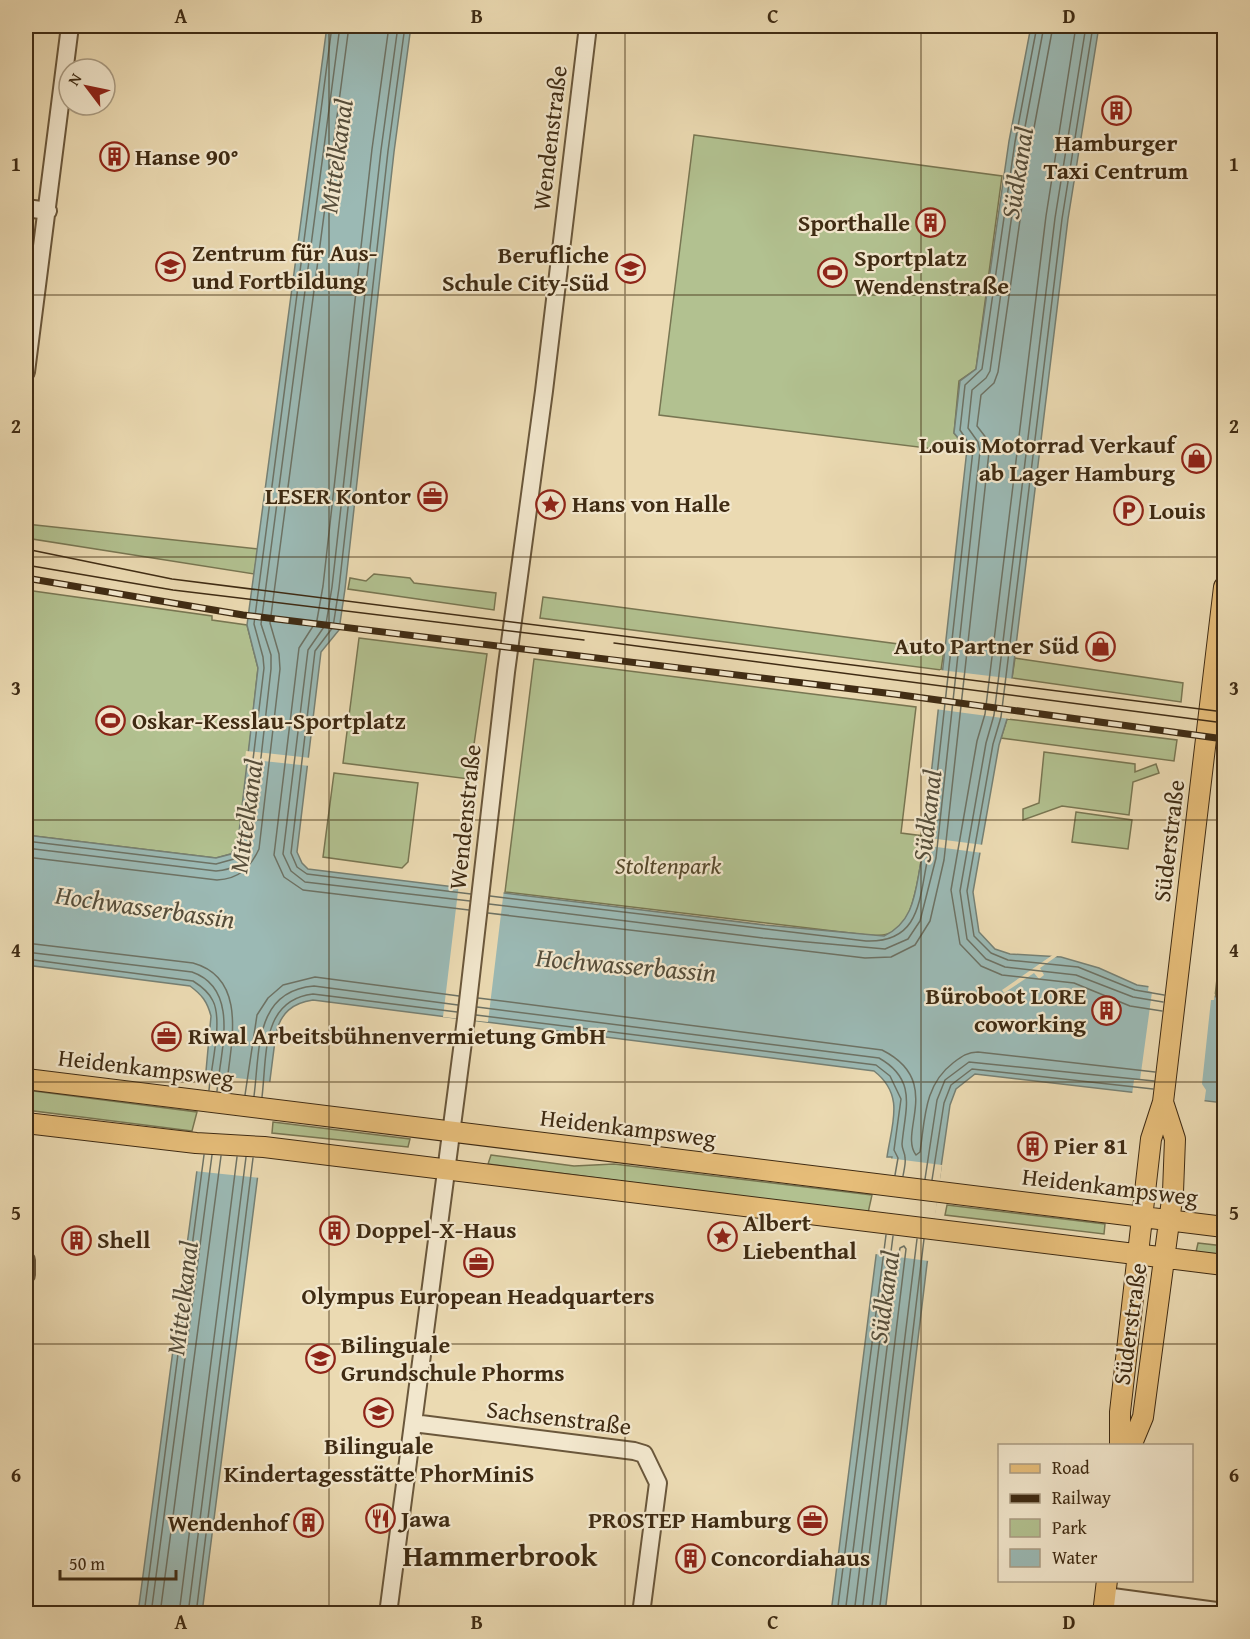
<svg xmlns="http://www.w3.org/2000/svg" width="1250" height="1639" viewBox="0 0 1250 1639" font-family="'Gentium Book Plus',serif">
	<rect width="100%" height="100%" fill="#ebdab2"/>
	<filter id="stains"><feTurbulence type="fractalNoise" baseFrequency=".00333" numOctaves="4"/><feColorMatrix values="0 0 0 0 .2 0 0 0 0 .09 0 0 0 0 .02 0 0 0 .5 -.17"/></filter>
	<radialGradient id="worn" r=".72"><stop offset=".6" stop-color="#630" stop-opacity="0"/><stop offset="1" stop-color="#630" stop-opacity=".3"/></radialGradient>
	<path fill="#b2c190" stroke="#787652" stroke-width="1.5" d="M694,135L1002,176L976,369L959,381L954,433L967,449V453L659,415Z
		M26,524L258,549L254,574L26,538Z
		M374,574L410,578L414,583L496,593L494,610L348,589L350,578L366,581Z
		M26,590L212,616V620L247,625L258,668L241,824L238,841L231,854L216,858L26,835Z
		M543,597L944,650L941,670L540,618Z
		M359,638L487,654L469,779L343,763Z
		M1015,658L1183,683L1181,702L1012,678Z
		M534,659L916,707L901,833L924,836C922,857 915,917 898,929C888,936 878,936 867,935L505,892Z
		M1007,719L1177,740L1174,761L1001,738Z
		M1044,752L1135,764V772L1156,764L1159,773L1133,782L1129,815L1062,806L1023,820V809L1039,803Z
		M334,773L418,783L408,862L402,868L323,857Z
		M1076,812L1132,820L1128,849L1072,842Z
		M1222,933H1224V998L1215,997Z
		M26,1090L197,1112L192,1131L26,1110Z
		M273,1122L410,1139L408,1147L272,1133Z
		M491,1155L574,1166L614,1164L872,1195L868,1213L488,1164Z
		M947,1205L1105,1224L1104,1234L945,1215Z
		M1198,1243L1224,1246V1256L1196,1252Z"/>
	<path fill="#9bb9b4" stroke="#768074" stroke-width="1.5" d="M327,26H411L394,152L345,589L339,630L321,652L297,852L302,863L308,869L765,925L884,936C916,921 915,889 922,857L967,449L954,433L960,381L976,369L1009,141L1031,26H1099L1068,219L1007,719L999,745L973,892L979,932L995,949L1010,954L1061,957L1099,968L1137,985L1224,998V1103L975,1074L956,1089L950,1105L927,1264L885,1613H831L876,1256L892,1157H887C892,1123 905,1095 874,1071L313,1000C292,1003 281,1013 276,1033L202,1613H138L197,1170L211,1016C207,1001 202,995 190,986L26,965V835L216,858L231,854L238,841L258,668L247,625Z"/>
	<path fill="#ebdab2" d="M940,670L1015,679L1010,719L935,709Z
		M246,751L311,758L310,766L245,759Z
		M921,837L984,845L983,853L921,845Z
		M459,883L504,889L488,1022L443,1017Z
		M1054,954H1060L1040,968L1044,975L1039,979L1034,973L1004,993L1002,990Z
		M1149,983L1215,994L1214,1000H1211L1202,1084L1206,1090L1204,1104L1132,1095L1134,1080H1140L1152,992L1148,991Z
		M203,1074L272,1082L260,1178L194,1171Z
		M888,1158L942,1165L929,1261L875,1254Z"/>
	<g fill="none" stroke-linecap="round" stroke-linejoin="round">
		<path stroke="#6d7264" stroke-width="1.5" d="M389,26L372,149L323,586L317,620L299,648L274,855L284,877L303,890L469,910
			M398,26L381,150L332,587L326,624L308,650L283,854L291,871L305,882L470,901
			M405,26L388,151L339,588L333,627L315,651L291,853L297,867L307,874L471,894
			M1076,26L1046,216L985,714L977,741L951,890L960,944L981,966L1002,975L1074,983L1130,1006L1162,1011
			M1086,26L1055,218L994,715L986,743L960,891L967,939L986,959L1005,967L1076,975L1133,997L1163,1002
			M1093,26L1062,219L1001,717L993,744L967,891L974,936L991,953L1008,960L1078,967L1135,990L1164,995
			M26,841L216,864L234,859L243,843L264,668L263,657L254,624L332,26
			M26,848L216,871C235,870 242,862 251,846L271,669V655L261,624L340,26
			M26,857L217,880C239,879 250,868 259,849L280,669L279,654L270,623L349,26
			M490,896L866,941C921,943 919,899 928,857L973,450L960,430L965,385L982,369L1015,142L1037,26
			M489,904L763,938L885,949L908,939L920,921L936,858L980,451L978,442L968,428L972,390L986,378L990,371L1022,143L1044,26
			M488,913L865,958L891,957L915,945L930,921L944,860L989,452L987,439L977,426L981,395L994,383L998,372L1031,144L1053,26
			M26,943L193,963C251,979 229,1050 226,1092
			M26,952L192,972C241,989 220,1053 217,1091
			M26,959L193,981C201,986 209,992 213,1001C223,1021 211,1067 209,1090
			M478,998L882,1050C944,1081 898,1132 916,1155L920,1152C925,1119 924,1085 953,1063C961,1057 967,1052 978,1052L1155,1072
			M477,1007L879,1058C918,1080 905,1109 902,1144C902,1150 905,1152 905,1158C906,1163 904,1170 903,1176
			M476,1015L876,1065L890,1076L901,1099L894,1150L898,1158L895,1175
			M245,1095L257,1015L268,998L283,985L315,977L459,996
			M254,1096C260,1051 254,991 314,986L458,1005
			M262,1097C267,1056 261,1000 313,994L457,1012
			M925,1179L937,1100L945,1080L969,1062L1154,1081
			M932,1180L944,1103L951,1085L972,1069L1153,1089
			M144,1614L204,1155
			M151,1614L212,1155
			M160,1614L221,1156
			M179,1614L237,1157
			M188,1614L246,1157
			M196,1614L253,1158
			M837,1614L886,1235
			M845,1614L893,1236
			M854,1614L898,1259L900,1248L904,1246L906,1249L862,1614
			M871,1614L917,1239
			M879,1614L924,1239"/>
		<defs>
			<path id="minor" d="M26,208L48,211
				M26,372L70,26
				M26,1260V1275
				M413,1423L634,1451L644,1454L658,1483L641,1614
				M1105,1596L1224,1612
				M388,1614L466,1019L506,672L544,391L588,26"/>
			<path id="major" d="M26,1079L1224,1227
				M26,1123L196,1143L264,1147L1224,1265
				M1120,1446V1412L1151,1139L1163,1102L1224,587
				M1131,1446L1143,1417L1173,1192L1175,1139L1163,1102
				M1103,1614L1107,1580"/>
		</defs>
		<use href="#minor" stroke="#6a573b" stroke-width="20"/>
		<use href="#major" stroke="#3f2b13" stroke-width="22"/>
		<use href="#minor" stroke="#f2e7cd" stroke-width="16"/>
		<use href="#major" stroke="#e6bd79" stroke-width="20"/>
		<path stroke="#3f2b13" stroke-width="1.5" d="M26,549L172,579L1224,712
			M26,565L173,590L584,640
			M614,643L1224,723"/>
		<defs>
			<path id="rail" d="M26,578L243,615L894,694L1224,739"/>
		</defs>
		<use href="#rail" stroke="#3f2b13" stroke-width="7"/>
		<use href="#rail" stroke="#f2e7cd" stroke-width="4.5" stroke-dasharray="14" stroke-linecap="butt"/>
	</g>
	<path fill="none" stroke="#3f2b13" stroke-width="1.5" stroke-opacity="0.55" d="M329,26V1614M625,26V1614M921,26V1614M26,295H1224M26,557H1224M26,820H1224M26,1082H1224M26,1344H1224"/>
	<defs>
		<symbol id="building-ring" viewBox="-11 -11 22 22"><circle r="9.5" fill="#f2e7cd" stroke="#8f2418" stroke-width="1.5"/><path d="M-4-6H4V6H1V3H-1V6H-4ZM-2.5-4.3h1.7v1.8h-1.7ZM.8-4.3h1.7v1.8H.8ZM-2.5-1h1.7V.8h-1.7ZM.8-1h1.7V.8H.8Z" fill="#8f2418"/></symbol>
		<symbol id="university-ring" viewBox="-11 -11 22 22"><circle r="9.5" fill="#f2e7cd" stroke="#8f2418" stroke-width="1.5"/><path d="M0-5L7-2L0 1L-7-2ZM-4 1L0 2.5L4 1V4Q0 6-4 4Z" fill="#8f2418"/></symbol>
		<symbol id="school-ring" viewBox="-11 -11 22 22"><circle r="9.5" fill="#f2e7cd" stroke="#8f2418" stroke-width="1.5"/><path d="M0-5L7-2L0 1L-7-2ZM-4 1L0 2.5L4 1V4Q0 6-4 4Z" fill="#8f2418"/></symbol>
		<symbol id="stadium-ring" viewBox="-11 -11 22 22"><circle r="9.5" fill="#f2e7cd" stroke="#8f2418" stroke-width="1.5"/><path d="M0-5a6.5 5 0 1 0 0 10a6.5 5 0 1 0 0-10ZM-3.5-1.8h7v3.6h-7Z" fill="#8f2418"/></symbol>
		<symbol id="shop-ring" viewBox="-11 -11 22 22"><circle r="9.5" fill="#f2e7cd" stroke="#8f2418" stroke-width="1.5"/><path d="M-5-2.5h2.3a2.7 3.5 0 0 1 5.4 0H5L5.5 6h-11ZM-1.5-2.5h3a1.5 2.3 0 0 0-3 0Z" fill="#8f2418"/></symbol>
		<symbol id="office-ring" viewBox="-11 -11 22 22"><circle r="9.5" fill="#f2e7cd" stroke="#8f2418" stroke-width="1.5"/><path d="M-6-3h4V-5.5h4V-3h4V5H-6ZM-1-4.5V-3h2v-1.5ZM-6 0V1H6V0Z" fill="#8f2418"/></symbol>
		<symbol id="sight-ring" viewBox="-11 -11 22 22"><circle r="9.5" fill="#f2e7cd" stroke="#8f2418" stroke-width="1.5"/><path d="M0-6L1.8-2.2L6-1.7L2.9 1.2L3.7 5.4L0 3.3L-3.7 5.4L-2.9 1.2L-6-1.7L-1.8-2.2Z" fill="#8f2418"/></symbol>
		<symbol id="parking-ring" viewBox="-11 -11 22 22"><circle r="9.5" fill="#f2e7cd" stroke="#8f2418" stroke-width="1.5"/><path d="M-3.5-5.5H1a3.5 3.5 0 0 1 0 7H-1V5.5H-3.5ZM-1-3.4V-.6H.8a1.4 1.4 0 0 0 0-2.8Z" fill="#8f2418"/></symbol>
		<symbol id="restaurant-ring" viewBox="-11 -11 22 22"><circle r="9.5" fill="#f2e7cd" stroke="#8f2418" stroke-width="1.5"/><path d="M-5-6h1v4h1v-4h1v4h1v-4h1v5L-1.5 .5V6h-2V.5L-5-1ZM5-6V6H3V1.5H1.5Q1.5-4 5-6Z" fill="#8f2418"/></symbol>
	</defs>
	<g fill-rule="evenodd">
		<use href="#building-ring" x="1100" y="94" width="33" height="33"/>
		<use href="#building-ring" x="98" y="140" width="33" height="33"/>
		<use href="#building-ring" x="914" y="206" width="33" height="33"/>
		<use href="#university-ring" x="154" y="250" width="33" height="33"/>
		<use href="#school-ring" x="614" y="252" width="33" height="33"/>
		<use href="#stadium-ring" x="816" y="256" width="33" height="33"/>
		<use href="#shop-ring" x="1180" y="442" width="33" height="33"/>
		<use href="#office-ring" x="416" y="480" width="33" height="33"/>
		<use href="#sight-ring" x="534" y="488" width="33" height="33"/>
		<use href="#parking-ring" x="1112" y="494" width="33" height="33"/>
		<use href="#shop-ring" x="1084" y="630" width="33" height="33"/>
		<use href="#stadium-ring" x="94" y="704" width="33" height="33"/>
		<use href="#building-ring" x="1090" y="994" width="33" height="33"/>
		<use href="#office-ring" x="150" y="1020" width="33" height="33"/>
		<use href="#building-ring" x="1016" y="1130" width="33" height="33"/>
		<use href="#building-ring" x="318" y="1214" width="33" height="33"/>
		<use href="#sight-ring" x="706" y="1220" width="33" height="33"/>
		<use href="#building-ring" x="60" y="1224" width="33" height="33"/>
		<use href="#office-ring" x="462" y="1246" width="33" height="33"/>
		<use href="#school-ring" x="304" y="1342" width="33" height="33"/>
		<use href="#school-ring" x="362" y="1396" width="33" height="33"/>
		<use href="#restaurant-ring" x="364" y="1502" width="33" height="33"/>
		<use href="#office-ring" x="796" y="1504" width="33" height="33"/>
		<use href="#building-ring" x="292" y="1506" width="33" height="33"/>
		<use href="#building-ring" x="674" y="1542" width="33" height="33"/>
	</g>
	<g text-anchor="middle" stroke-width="4.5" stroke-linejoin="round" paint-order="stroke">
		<g font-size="24" fill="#3f2b13" stroke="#f2e7cd">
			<text transform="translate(550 138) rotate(-83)" y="8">Wendenstraße</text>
			<text transform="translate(465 817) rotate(-84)" y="8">Wendenstraße</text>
			<text transform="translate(1169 841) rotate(-83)" y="8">Süderstraße</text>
			<text transform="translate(146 1068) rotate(7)" y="8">Heidenkampsweg</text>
			<text transform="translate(628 1128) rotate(7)" y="8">Heidenkampsweg</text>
			<text transform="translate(1110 1187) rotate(7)" y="8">Heidenkampsweg</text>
			<text transform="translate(1130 1324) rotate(-82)" y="8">Süderstraße</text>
			<text transform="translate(559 1418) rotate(7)" y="8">Sachsenstraße</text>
		</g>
		<g font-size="24" font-weight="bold" fill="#3f2b13" stroke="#f2e7cd" text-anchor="start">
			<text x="1116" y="151" text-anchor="middle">Hamburger<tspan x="1116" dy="28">Taxi Centrum</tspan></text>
			<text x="135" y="165">Hanse 90°</text>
			<text x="910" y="231" text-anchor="end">Sporthalle</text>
			<text x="192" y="261">Zentrum für Aus-<tspan x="192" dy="28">und Fortbildung</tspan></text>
			<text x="609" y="263" text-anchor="end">Berufliche<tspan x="609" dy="28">Schule City-Süd</tspan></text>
			<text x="854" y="266">Sportplatz<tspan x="854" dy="28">Wendenstraße</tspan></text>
			<text x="1175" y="453" text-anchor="end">Louis Motorrad Verkauf<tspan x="1175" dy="28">ab Lager Hamburg</tspan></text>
			<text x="411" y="504" text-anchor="end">LESER Kontor</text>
			<text x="572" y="512">Hans von Halle</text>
			<text x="1149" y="519">Louis</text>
			<text x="1079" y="654" text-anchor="end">Auto Partner Süd</text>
			<text x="132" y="729">Oskar-Kesslau-Sportplatz</text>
			<text x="1086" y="1004" text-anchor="end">Büroboot LORE<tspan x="1086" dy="28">coworking</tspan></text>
			<text x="188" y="1044">Riwal Arbeitsbühnenvermietung GmbH</text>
			<text x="1054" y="1154">Pier 81</text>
			<text x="743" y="1231">Albert<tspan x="743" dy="28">Liebenthal</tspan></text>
			<text x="356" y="1238">Doppel-X-Haus</text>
			<text x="97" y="1248">Shell</text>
			<text x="478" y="1304" text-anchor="middle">Olympus European Headquarters</text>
			<text x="341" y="1353">Bilinguale<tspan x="341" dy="28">Grundschule Phorms</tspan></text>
			<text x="379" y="1454" text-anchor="middle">Bilinguale<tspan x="379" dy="28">Kindertagesstätte PhorMiniS</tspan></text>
			<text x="401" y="1527">Jawa</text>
			<text x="791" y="1528" text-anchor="end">PROSTEP Hamburg</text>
			<text x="288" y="1531" text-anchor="end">Wendenhof</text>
			<text x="711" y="1566">Concordiahaus</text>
		</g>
		<g font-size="24" font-style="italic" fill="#56492c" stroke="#f2e7cd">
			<text x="668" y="874">Stoltenpark</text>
		</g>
		<g font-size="26" font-style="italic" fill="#564e3b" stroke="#f2e7cd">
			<text transform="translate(336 156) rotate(-82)" y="9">Mittelkanal</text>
			<text transform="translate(1017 173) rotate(-81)" y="9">Südkanal</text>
			<text transform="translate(246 816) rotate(-82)" y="9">Mittelkanal</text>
			<text transform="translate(927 816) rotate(-83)" y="9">Südkanal</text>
			<text transform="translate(145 907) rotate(8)" y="9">Hochwasserbassin</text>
			<text transform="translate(626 965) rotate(5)" y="9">Hochwasserbassin</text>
			<text transform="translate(884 1297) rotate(-82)" y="9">Südkanal</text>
			<text transform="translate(182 1298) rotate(-83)" y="9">Mittelkanal</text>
		</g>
		<g font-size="30" font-weight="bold" fill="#3f2b13" stroke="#f2e7cd">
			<text x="500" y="1566">Hammerbrook</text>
		</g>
	</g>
	<rect width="1250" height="1639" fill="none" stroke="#ebdab2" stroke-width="66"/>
	<rect x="998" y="1444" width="195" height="138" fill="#f2e7cd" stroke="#aa9c83" stroke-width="1.5"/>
	<rect x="1010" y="1464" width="30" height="9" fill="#e6bd79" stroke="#aa9c83" stroke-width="1.5"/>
	<text x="1052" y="1474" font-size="18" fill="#3f2b13">Road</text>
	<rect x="1010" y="1494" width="30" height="9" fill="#3f2b13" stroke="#aa9c83" stroke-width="1.5"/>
	<text x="1052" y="1504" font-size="18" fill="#3f2b13">Railway</text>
	<rect x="1010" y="1519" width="30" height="18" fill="#b2c190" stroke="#aa9c83" stroke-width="1.5"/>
	<text x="1052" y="1534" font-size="18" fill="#3f2b13">Park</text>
	<rect x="1010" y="1549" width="30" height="18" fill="#9bb9b4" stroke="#aa9c83" stroke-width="1.5"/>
	<text x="1052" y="1564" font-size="18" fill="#3f2b13">Water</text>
	<g transform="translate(87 87) rotate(302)"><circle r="28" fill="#f2e7cd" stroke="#aa9c83" stroke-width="1.5"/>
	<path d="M0-4.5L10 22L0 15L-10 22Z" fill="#8f2418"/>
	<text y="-9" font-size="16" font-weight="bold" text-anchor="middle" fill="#3f2b13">N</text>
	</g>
	<path d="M60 1570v9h116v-9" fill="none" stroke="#3f2b13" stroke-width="3"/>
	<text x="69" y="1570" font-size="18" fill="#3f2b13" stroke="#f2e7cd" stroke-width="4.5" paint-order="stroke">50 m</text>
	<rect x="33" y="33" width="1184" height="1573" fill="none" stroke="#3f2b13" stroke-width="2"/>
	<g font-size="20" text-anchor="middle" font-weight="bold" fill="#3f2b13">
		<text x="181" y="23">A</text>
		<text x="477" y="23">B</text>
		<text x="773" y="23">C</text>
		<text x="1069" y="23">D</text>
		<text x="16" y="171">1</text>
		<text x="1234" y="171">1</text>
		<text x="16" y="433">2</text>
		<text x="1234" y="433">2</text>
		<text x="16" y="695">3</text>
		<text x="1234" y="695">3</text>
		<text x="16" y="957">4</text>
		<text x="1234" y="957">4</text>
		<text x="16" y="1220">5</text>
		<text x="1234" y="1220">5</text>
		<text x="16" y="1482">6</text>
		<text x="1234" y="1482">6</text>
		<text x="181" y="1629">A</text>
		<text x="477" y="1629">B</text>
		<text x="773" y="1629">C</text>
		<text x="1069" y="1629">D</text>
	</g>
	<rect width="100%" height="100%" filter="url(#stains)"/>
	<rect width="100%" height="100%" fill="url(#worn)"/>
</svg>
